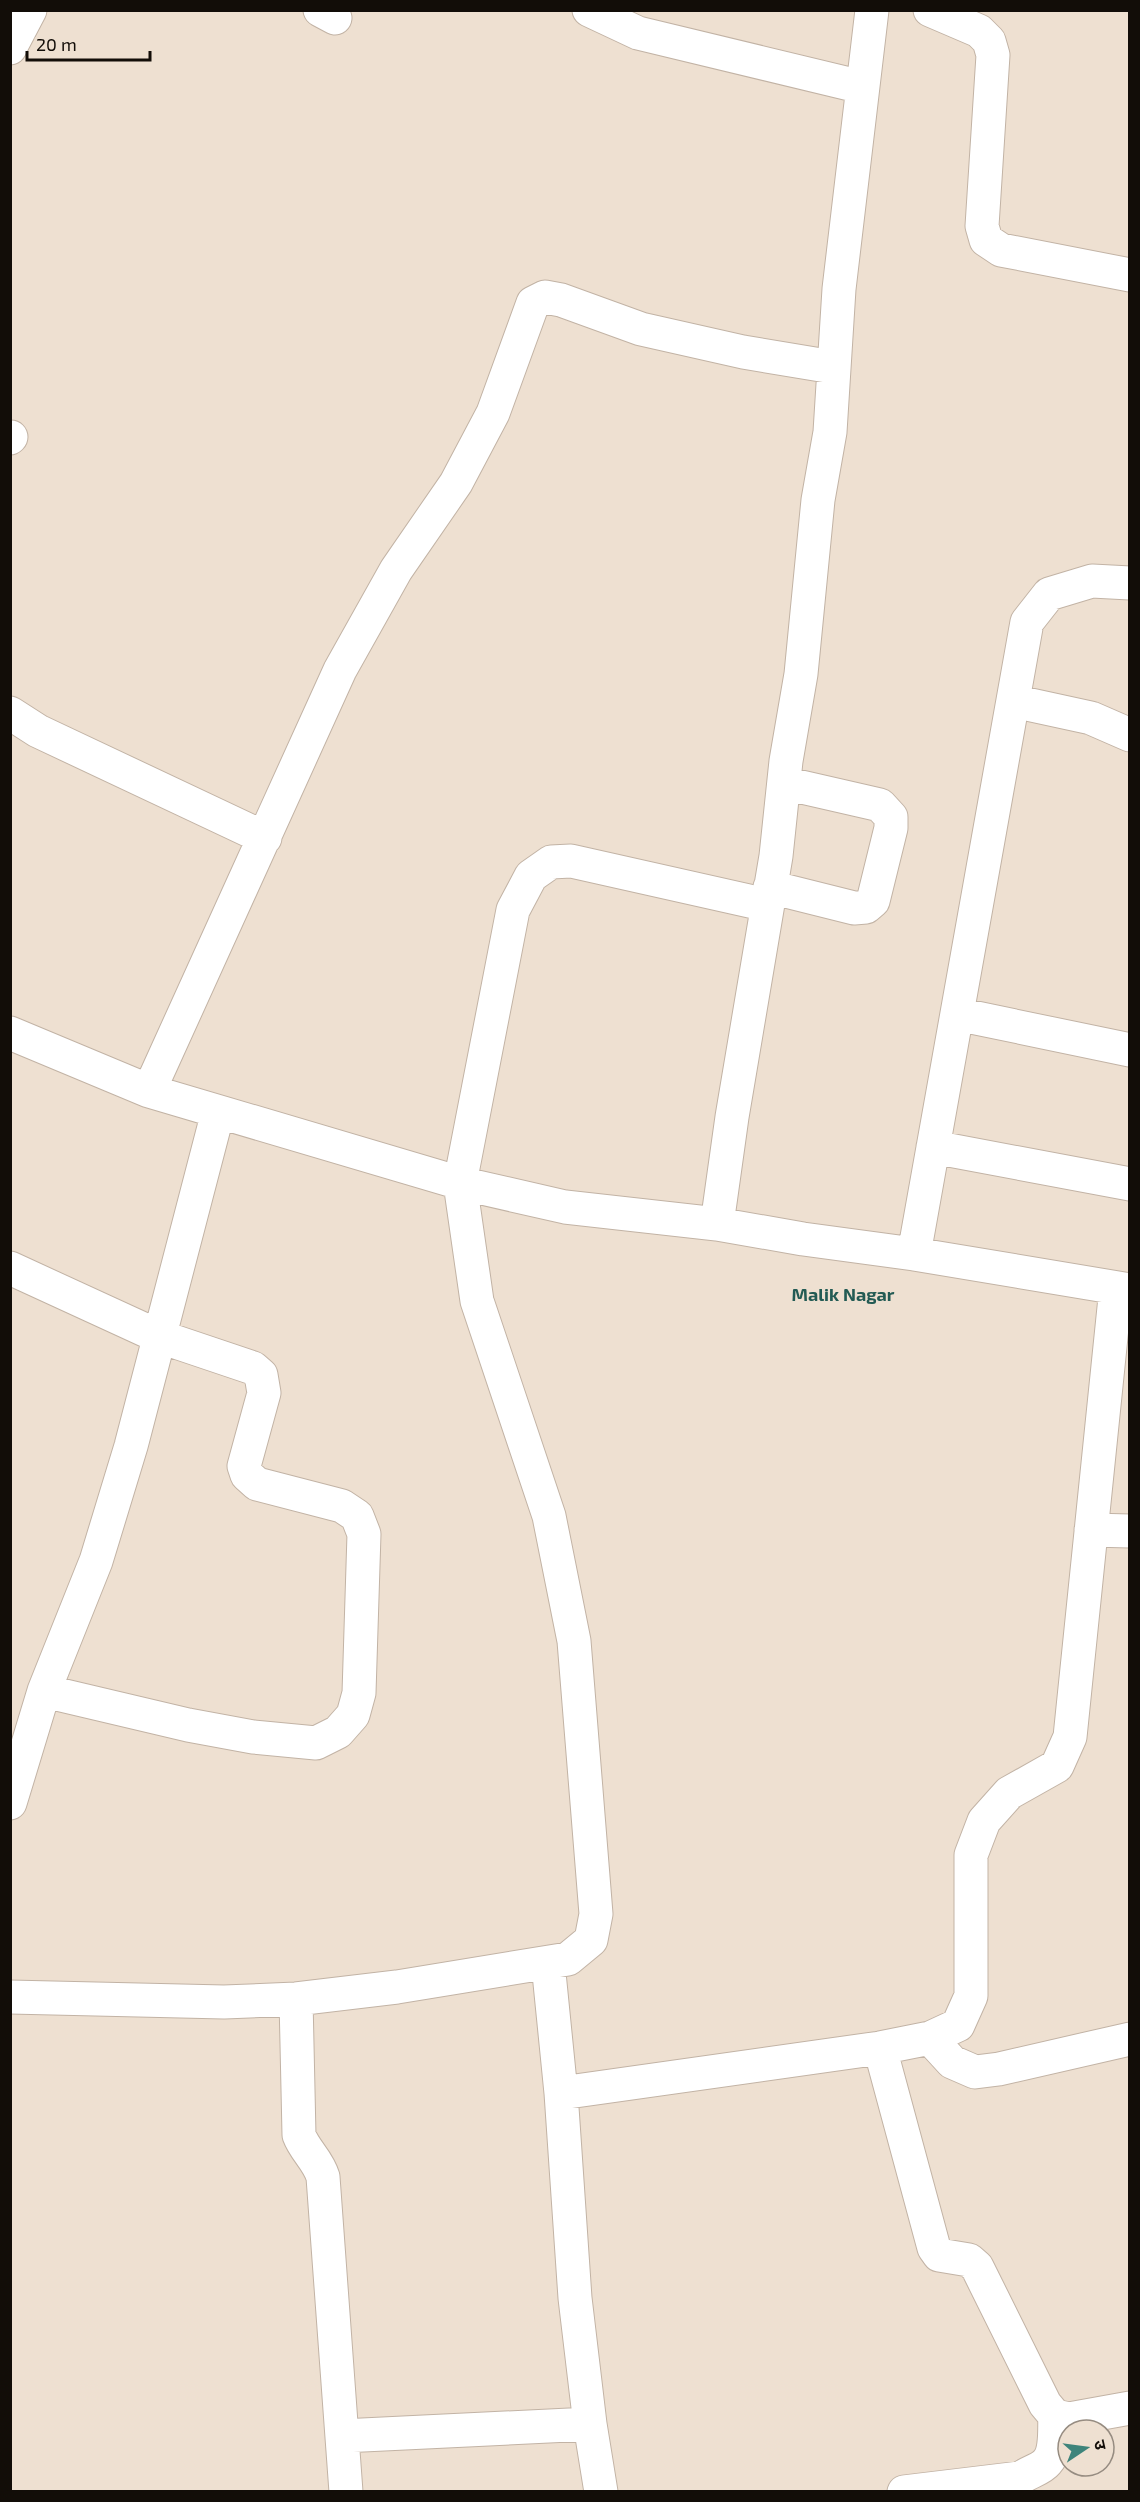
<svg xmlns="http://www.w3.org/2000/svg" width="1140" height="2502" viewBox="0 0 1140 2502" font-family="'Exo 2','Noto Sans Devanagari',sans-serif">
	<rect width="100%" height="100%" fill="#eee0d1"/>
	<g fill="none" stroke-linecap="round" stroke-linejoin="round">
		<defs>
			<path id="minor" d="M320,10L335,18
				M589,10L638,33L862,87
				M930,10L979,31L989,41L993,55L982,226L986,240L1001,250L1130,275
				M10,48L30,10
				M10,438L11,437
				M1013,701L1091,718L1130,735
				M10,713L38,731L265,838
				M770,887L854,908L866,907L873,901L891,828V817L880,805L784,783
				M957,1014L1130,1050
				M10,1033L149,1091L460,1183L565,1207L717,1224L803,1239L914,1254L1130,1290
				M149,1091L340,670L396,570L456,483L493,413L533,303L545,297L561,300L641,329L743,352L833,367
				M933,1147L1130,1184
				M717,1224L732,1117L776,856L786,761L801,674L818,500L830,432L839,289L872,10
				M914,1254L1027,622L1049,594L1092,581L1130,583
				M10,1268L158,1336L253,1368L261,1375L264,1393L244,1466L247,1475L257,1484L342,1506L357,1516L364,1534L359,1693L353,1715L338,1732L316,1743L253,1737L188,1725L44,1691
				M1091,1530L1130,1531
				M10,1803L44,1691L96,1561L131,1446L218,1112
				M548,1963L561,2093L575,2298L590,2424L601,2492
				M10,1997L224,2002L296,1999L397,1987L568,1959L591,1940L596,1914L574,1641L549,1516L477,1301L460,1183L513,910L531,876L551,862L571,861L767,905
				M296,1999L299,2135C305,2151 318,2160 323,2177L346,2492
				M930,2038L952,2062L975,2072L999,2069L1130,2039
				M880,2048L934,2248L939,2255L969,2260L977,2267L1045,2404L1055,2416L1069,2419L1130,2408
				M561,2093L880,2048L930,2038L958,2025L971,1996V1855L984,1821L1009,1793L1057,1766L1070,1737L1116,1288
				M342,2436L590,2424
				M904,2492L1020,2478
				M1013,2492C1014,2473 1037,2474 1047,2462C1057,2451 1054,2429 1055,2416"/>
		</defs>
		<use href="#minor" stroke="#c2b3a5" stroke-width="35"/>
		<use href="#minor" stroke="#fff" stroke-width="33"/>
	</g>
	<g text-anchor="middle" stroke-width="4.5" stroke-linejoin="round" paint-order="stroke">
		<g font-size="18" font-weight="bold" fill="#235b54" stroke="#eee0d1">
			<text x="843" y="1301">Malik Nagar</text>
		</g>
	</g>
	<rect width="1140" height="2502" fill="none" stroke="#120d08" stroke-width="24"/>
	<g transform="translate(1086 2448) rotate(77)"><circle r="28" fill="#eee0d1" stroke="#968c81" stroke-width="1.5"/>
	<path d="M0-4.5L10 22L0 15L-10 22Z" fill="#3e847b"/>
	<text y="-9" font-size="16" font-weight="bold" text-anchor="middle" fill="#120d08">उ</text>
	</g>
	<path d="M27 51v9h123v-9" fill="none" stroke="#120d08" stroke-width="3"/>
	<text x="36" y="51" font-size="18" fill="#120d08" stroke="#eee0d1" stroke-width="4.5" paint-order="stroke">20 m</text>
</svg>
